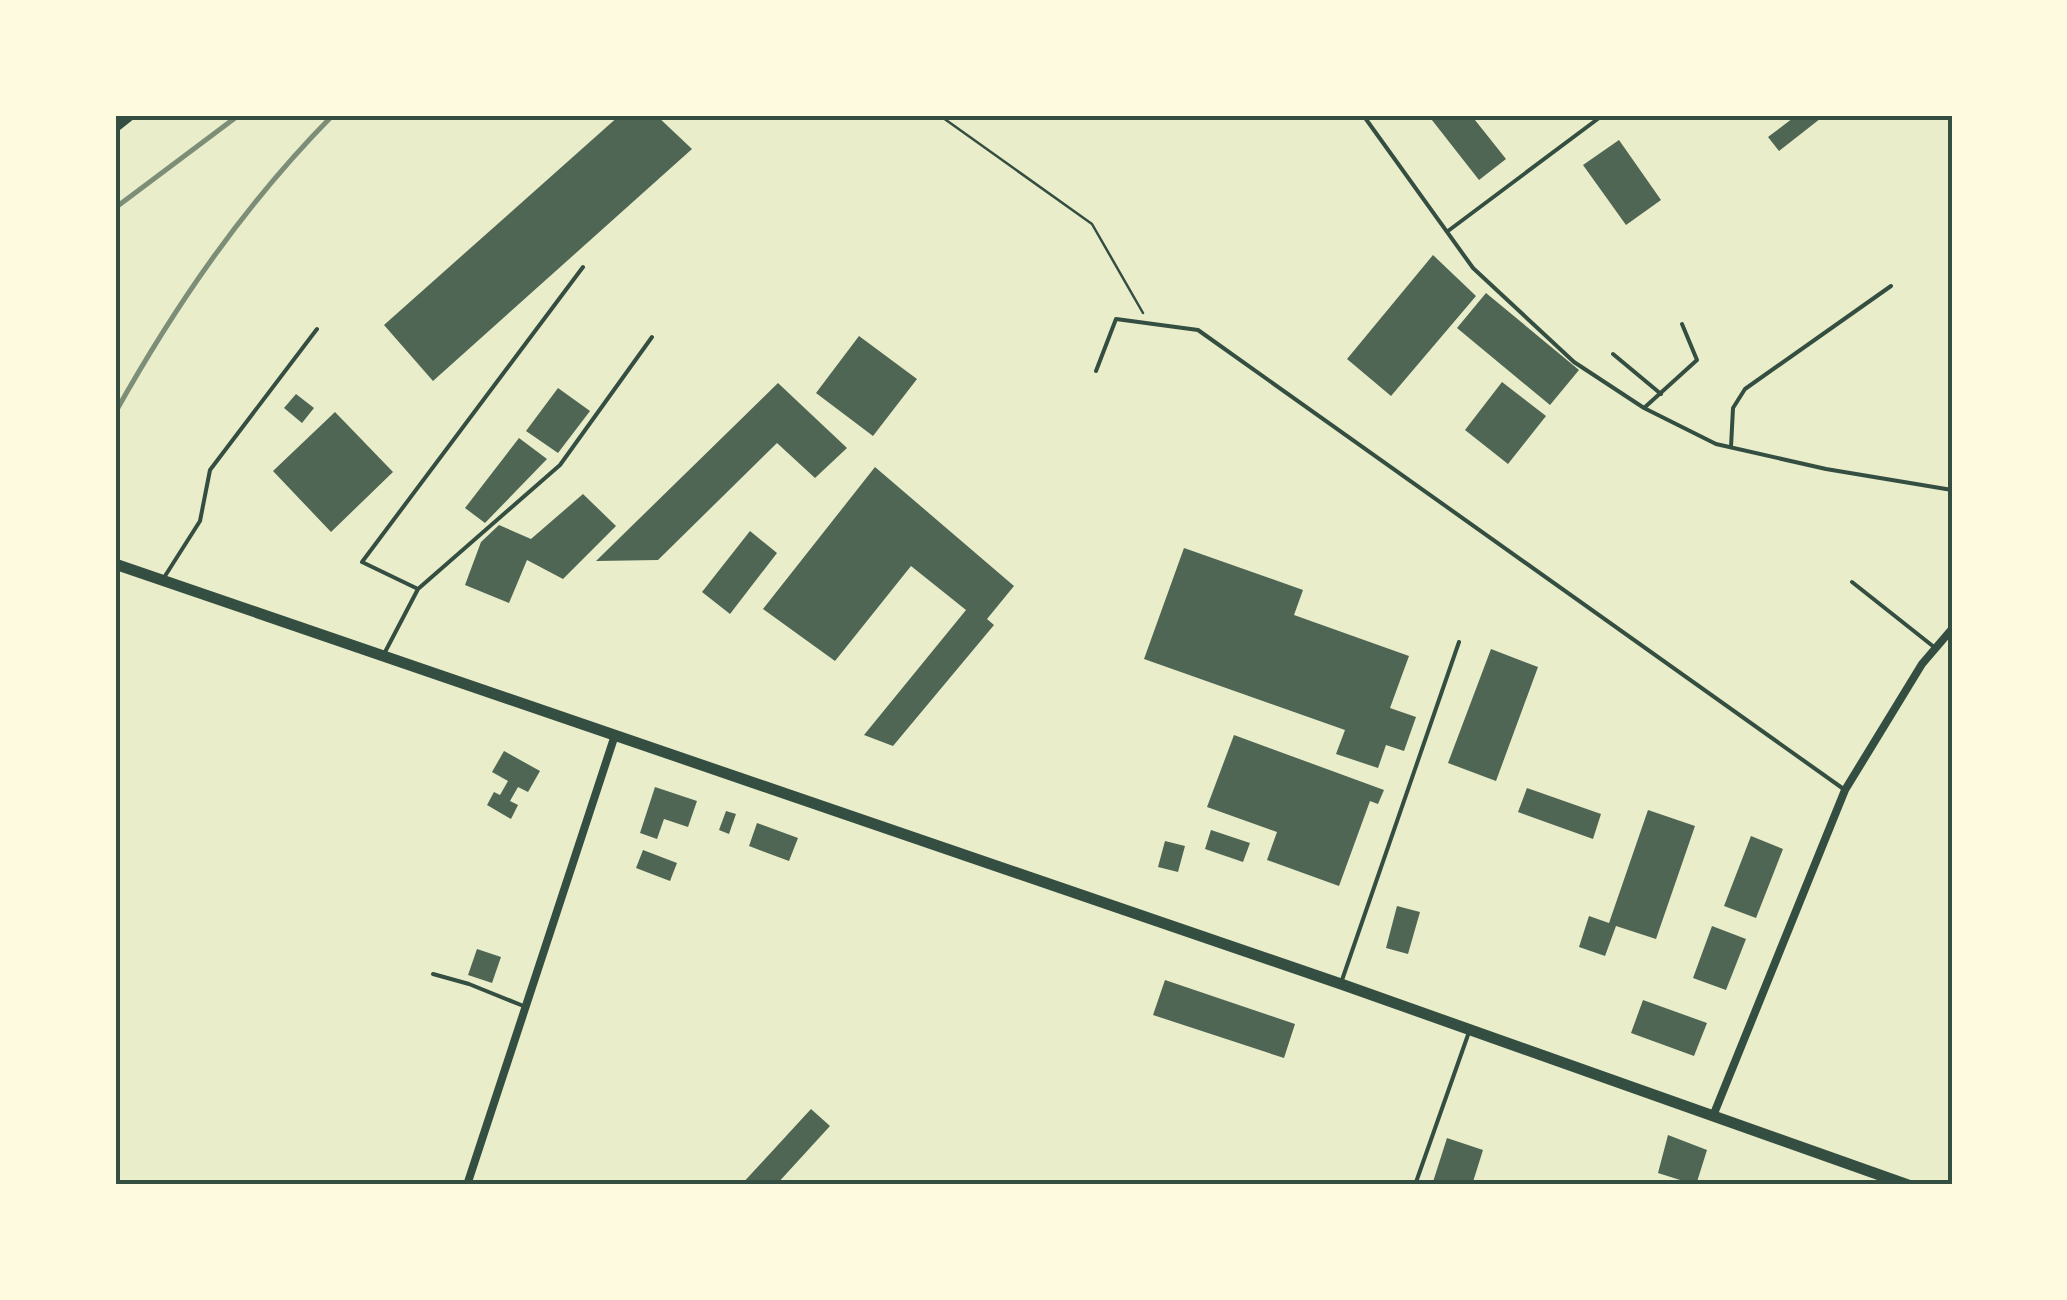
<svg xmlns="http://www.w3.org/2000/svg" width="2067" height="1300" viewBox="0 0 2067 1300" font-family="Ubuntu,sans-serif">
	<rect width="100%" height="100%" fill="#e9edc9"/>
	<path fill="#4f6655" d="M620,115H656L692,149L433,381L384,325Z
		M1428,115H1471L1506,159L1479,180Z
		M1797,115H1825L1779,151L1768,137Z
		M1619,140L1661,200L1626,225L1583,165Z
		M1433,255L1476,296L1391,396L1347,359Z
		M1486,293L1579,370L1550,405L1457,328Z
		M859,336L917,379L873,436L816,393Z
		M1502,382L1546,416L1508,464L1465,430Z
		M778,383L847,448L815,478L777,443L658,560L596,561Z
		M558,388L590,411L558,453L526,431Z
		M296,394L314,408L302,423L284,408Z
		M335,412L393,472L331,532L273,471Z
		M519,438L547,459L485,523L465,508Z
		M875,467L1014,586L987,619L994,625L893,746L864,735L966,610L911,566L835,661L763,609Z
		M583,494L616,526L563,579L527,560L509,603L465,585L481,542L499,525L531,539Z
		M750,531L777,553L730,614L702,592Z
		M1184,548L1303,590L1294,615L1409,656L1390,708L1416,717L1404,751L1386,745L1378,768L1336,754L1345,730L1144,659Z
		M1491,649L1538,667L1496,781L1448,763Z
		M1234,735L1384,790L1378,804L1370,801L1339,886L1267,860L1277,832L1207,807Z
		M504,751L540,771L528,792L518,787L510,801L518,805L511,819L487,805L494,792L500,795L508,781L492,772Z
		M655,787L697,801L688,827L664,819L657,839L640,833Z
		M1527,788L1601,814L1593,839L1518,812Z
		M1648,810L1695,826L1656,939L1616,926L1605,956L1579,947L1589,916L1609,923Z
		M726,811L736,814L729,834L719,830Z
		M757,823L798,838L789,861L749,846Z
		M1211,830L1250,843L1243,862L1205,849Z
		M1751,836L1783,849L1756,918L1724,906Z
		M1165,841L1185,846L1178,872L1158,867Z
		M643,850L677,863L670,881L636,868Z
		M1397,906L1420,912L1408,954L1386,948Z
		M1712,926L1746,939L1726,990L1693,978Z
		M477,949L501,957L492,983L468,975Z
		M1165,980L1295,1024L1284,1058L1153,1015Z
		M1643,1000L1707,1023L1694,1056L1631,1033Z
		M811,1109L830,1126L776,1185H741Z
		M1668,1135L1707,1150L1696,1185L1658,1173Z
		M1447,1138L1483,1150L1472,1185H1432Z"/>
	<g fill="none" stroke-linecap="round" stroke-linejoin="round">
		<path stroke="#344e41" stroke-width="2.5" d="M939,115L1092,224L1143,313"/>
		<path stroke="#344e41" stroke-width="4" d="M1363,115L1473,268L1574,362L1644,408L1716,444L1826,469L1952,490
			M1448,231L1603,115
			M1613,354L1661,394
			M1096,371L1116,319L1198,330L1845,790
			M1644,408L1697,360L1682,324
			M1731,447L1733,408L1745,389L1891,286
			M165,576L200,521L210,470L317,329
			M1852,582L1934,647
			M418,589L362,562L583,267
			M384,654L418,589L560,465L652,337
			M433,974L469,984L526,1007
			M1342,980L1459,642
			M1415,1185L1469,1032"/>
		<path stroke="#344e41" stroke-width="8" d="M1713,1116L1845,790L1922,664L1952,629
			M467,1185L615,735"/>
		<path stroke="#344e41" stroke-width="11" d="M115,127L130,115
			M115,564L1341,984L1908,1185"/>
		<path stroke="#7c8e77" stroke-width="5" d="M115,208L239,115
			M115,413C176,304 245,204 333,115"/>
	</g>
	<rect width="2067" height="1300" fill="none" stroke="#fefae0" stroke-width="235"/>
	<rect x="118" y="118" width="1832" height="1064" fill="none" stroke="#344e41" stroke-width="4"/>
</svg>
